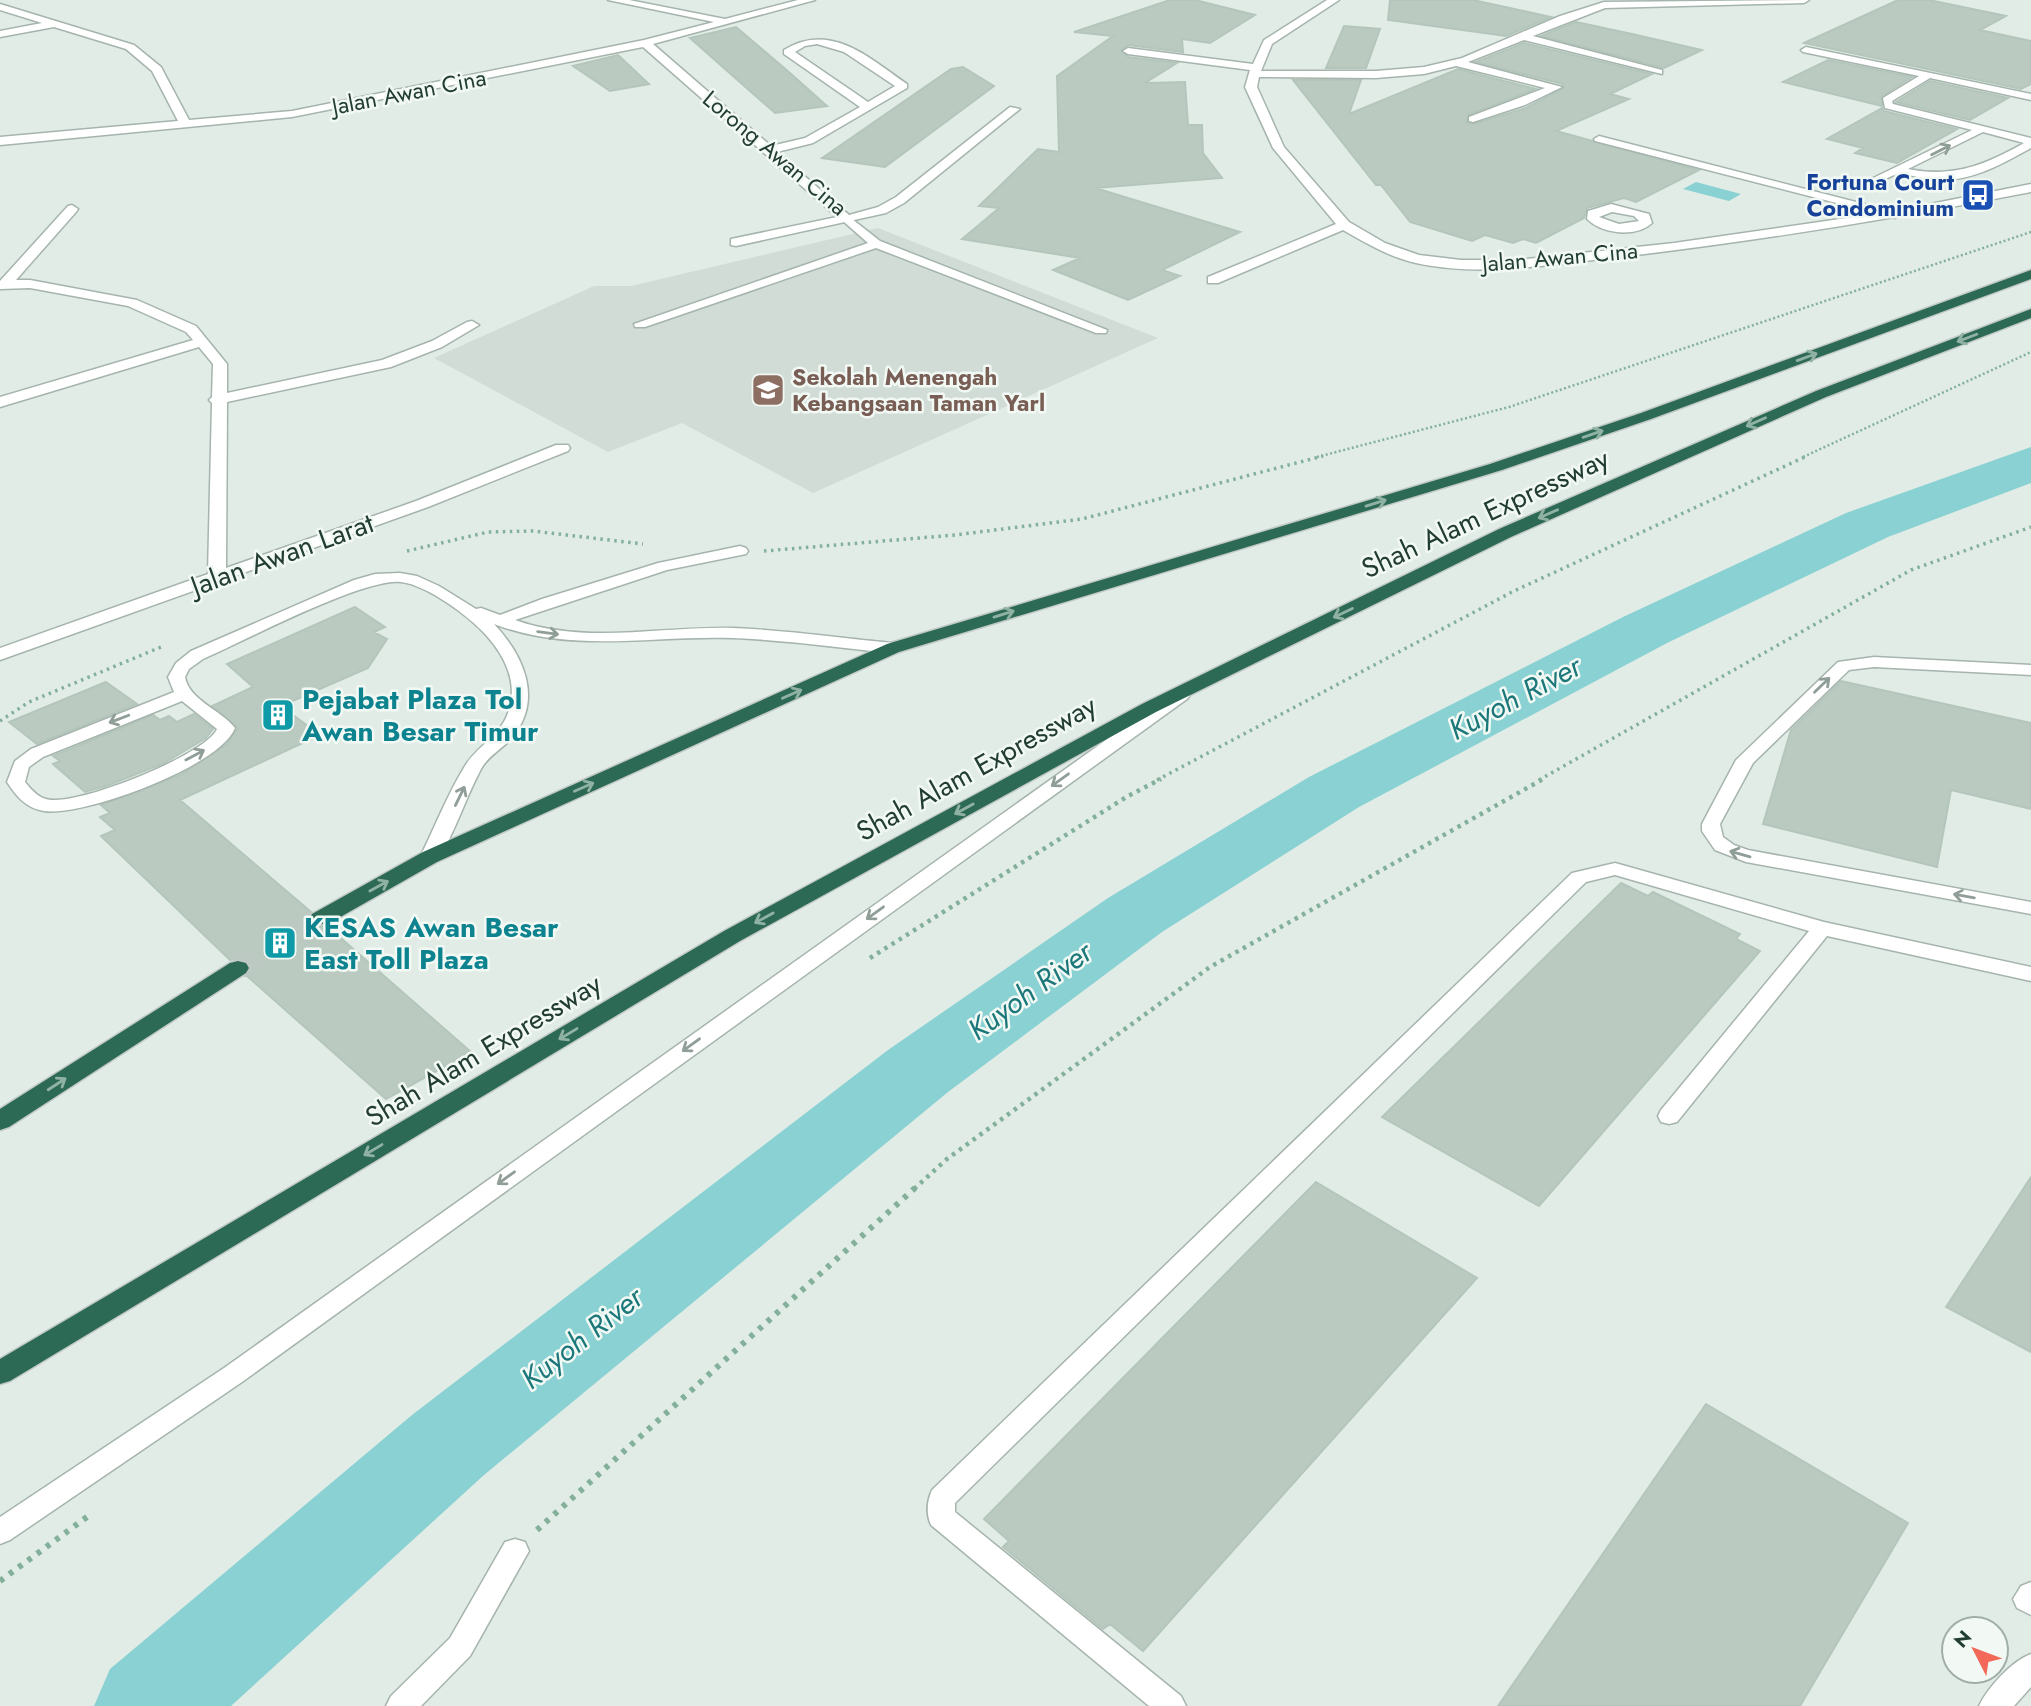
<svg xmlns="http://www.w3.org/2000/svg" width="2031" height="1706" viewBox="0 0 2031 1706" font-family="Jost,sans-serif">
	<rect width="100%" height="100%" fill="#e2ece6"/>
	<path fill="#d0dcd5" d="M878,228L1158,338L813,493L682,423L608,452L434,358L594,286H631Z"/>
	<path fill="#89d1d2" d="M1696,182L1741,194L1729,201L1683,189Z"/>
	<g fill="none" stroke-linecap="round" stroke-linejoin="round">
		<path fill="#89d1d2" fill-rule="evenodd" d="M2031,447V483L1888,537L1667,643L1359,807L1162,932L948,1092L484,1475L231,1706H94L110,1669L412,1415L888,1050L1108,898L1309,777L1623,617L1846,513Z"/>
	</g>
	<path fill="#bacac1" stroke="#b4c6bc" stroke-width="2" d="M1170,0H1195L1255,15L1210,43L1182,39L1183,52L1128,45L1121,50L1128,57L1177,63L1145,83L1185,82L1188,125H1202L1203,153L1222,178L1095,188L1240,232L1162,270L1180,276L1128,300L1053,270L1080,258L962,239L999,208L979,206L1038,149L1059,152L1057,76L1113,36L1074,32Z
		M1390,0H1473L1551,17L1506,36L1388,20Z
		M1898,0H1929L2006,16L1980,30L2031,41V84L2021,89L1804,43Z
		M1576,22L1632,34L1702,50L1664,68L1541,36Z
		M1344,26L1380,29L1366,68H1326Z
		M736,27L790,73L827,106L775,113L690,38Z
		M1524,43L1652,74L1610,94L1629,99L1556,131L1699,170L1636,202L1624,198L1587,208L1584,218L1536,243L1523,239L1513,243L1485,235L1472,241L1410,222L1381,185H1376L1293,80H1361L1349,114L1458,69L1536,89L1468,115L1467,123L1474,124L1526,108L1564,88L1563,84L1476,62Z
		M618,55L649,84L610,91L573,66Z
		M1828,60L1912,77L1882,96V106L1783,82Z
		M963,67L994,86L885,167L822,158L951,69Z
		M1930,81L2008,98L1970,120L1896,102Z
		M1882,108L1884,111L1957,129L1897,163L1855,153L1863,148L1827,139Z
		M355,607L385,627L374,632L387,639L368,668L281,706L320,735L180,800L311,912L307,918L310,925L328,927L471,1052L386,1099L247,976L251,969L248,962L239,958L230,960L101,836L115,830L100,817L110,813L101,805L180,775L227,744L238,728L212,706L253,687L227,664Z
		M1841,681L2031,723V809L1951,790L1937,867L1763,824L1791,730Z
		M106,682L137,704L37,744L9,722Z
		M194,714L213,729L206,738L164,763L109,785L85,792L53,764L60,761L53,756L153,715L160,720L169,716L177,722Z
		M1621,883L1648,896L1653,892L1740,934L1736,939L1760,951L1539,1206L1382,1117Z
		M2031,1177V1352L1946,1307Z
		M1316,1182L1477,1278L1143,1651L1110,1624L1103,1629L1003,1547L1009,1541L984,1519Z
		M1706,1404L1908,1523L1800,1706H1498Z"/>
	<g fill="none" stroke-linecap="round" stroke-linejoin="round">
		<path stroke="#bcc9c2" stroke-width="23" stroke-dasharray="23 11" stroke-linecap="butt" d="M238,968L272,944L320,919"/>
		<defs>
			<path id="lane" d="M1806,47L2031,94V100L1930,78L1892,101L1893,104L2031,138V148C2002,164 1973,181 1939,180C1926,180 1913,175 1900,174C1888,174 1878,188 1865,186V182L1972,130L1885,108L1883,98L1919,76L1803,52L1801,50ZM1983,132L2024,143C1985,165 1953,178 1908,169Z
				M1599,136L1899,213L1901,215L1895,218L1595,141L1594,139Z
				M847,215L880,241L1107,330L1106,333H1096L876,248L645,327H635L634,324L868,243L843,221V217Z
				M740,546L746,548L748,551L746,554L667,570L515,620C584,645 662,626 733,628C786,630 840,638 893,643L901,648L893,653C840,648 786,640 733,638C653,635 572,654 494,624C524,656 544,700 511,739C502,749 488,756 481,769C465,799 455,833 437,861L430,863L420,857C435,827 447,795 465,766C477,746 500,736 508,713C519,684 505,656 486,635C469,616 427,585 401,582C363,578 244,641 203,659L189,669L185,677C189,700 221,710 235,728C221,766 83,817 44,811C26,808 16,796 7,782L15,761L31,749L174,692L168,677L176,663L191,651L354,580L375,574L400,573L417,576L439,586L476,609L481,608L500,615L542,599L658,563ZM182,701L217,729C206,755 74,808 46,799C37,797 30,788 25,782L29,767L43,757Z
				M1874,657L2031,665V675L1874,667L1849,670L1753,763L1720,824L1723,837L1734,845L1748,850L2031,902V914L1746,862L1715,850L1702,831V824L1736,760L1838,662Z
				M1181,690L1190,695L1187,699L242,1382L10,1540L0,1544V1517L224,1368L1175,691Z
				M1615,863L1824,922L2031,967V981L1827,936L1677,1122L1669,1124L1661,1122L1658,1116L1661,1110L1809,931L1615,875L1586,882L955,1503V1512L1181,1696L1186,1706H1149L931,1525C926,1514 927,1501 932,1490L1572,873Z
				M515,1539L525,1542L529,1551L470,1656L421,1706H386L391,1696L450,1638L505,1542Z
				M2031,1582V1615L2017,1608L2013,1599L2021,1586Z
				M2031,1654V1687L2014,1706H1979C1988,1687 2012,1661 2031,1654Z"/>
			<path id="street" d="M608,0H629L725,19L798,0H815L653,44L771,146L805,138L860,107L784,54V50C831,21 869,58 907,84V88L813,143L777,152L849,215L878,207L896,197L1010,107L1020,109L904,203L886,213L736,246L731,245V239L837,217L643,47L292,117L0,145V137L178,121L152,71L126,49L54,27L0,37V31L42,23L0,10V4L134,45L161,67L189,120L292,111L644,40L714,22ZM817,44L844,52L895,86L868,102L795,52L805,46Z
				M1327,0H1339L1272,44L1261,71H1376L1424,67L1462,58L1560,16L1604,2L1809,0L1804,3L1605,8L1533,36L1662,70V74L1524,40L1468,62L1562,87L1525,105L1473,122L1469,121V117L1545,88L1456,66L1424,74L1376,78L1259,77L1257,87L1284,147L1349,222L1385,243L1419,255L1461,260H1517L1674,243L1895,211L2031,184V192C1892,219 1752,242 1611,258C1547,265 1479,277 1416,263C1389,257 1366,243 1343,230L1218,283H1208V277L1336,224L1273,148L1245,87L1250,70L1128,54L1123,51L1128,48L1253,64L1264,40Z
				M1611,204L1649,214L1652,223C1636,238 1602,234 1587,219L1588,211ZM1612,212L1634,216L1639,221L1619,224L1599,217Z
				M72,205L78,209L76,212L16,280H30L137,300L196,326L227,364V393L382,360L432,341L467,322L472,321L479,325L442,347L391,367L227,402L226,568L416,501L556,445H568L570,448L568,451L428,507L0,660V648L208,574L212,403L209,400L212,397L213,364L199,347L0,407V397L193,340L186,332L128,306L30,288L0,289V281L68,206Z"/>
			<path id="highway" d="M2031,270V279L1651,419L1502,470L899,652L437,862L328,924H312L309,919L312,914L423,852L887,644L1490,464L1641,413Z
				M2031,309V318L1826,397L1511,537L1156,712L740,941L10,1381L0,1384V1359L724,931L1142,704L1499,529L1816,391Z
				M238,961L246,963L249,968L246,973L9,1127L0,1130V1109L230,963Z"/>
		</defs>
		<use href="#lane" stroke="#a5b4ac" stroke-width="3"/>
		<use href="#street" stroke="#a5b4ac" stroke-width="3"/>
		<use href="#highway" stroke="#c1c9c6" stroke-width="3"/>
		<path stroke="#82b09b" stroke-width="2.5" stroke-dasharray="2 2.5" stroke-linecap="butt" d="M1317,457L1509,407L2031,232
			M1803,457L2031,352"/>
		<path stroke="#82b09b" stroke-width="3.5" stroke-dasharray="2.5 4.5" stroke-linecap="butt" d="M407,551L488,532L533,531L643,544
			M764,551L955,535L1082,519L1323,456
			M0,721L29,702L161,647
			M1157,780L1514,591L1807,456
			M1539,780L1911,570L2031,527"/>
		<path stroke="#82b09b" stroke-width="4.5" stroke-dasharray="3.5 5" stroke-linecap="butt" d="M870,958L1128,796L1161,779
			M914,1189L947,1159L1210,967L1543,779"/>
		<path stroke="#82b09b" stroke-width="6" stroke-dasharray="4.5 7" stroke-linecap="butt" d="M537,1530L915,1188
			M0,1581L91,1514"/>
		<use href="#lane" fill="#fff" fill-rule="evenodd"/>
		<use href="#street" fill="#fff" fill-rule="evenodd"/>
		<use href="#highway" fill="#2d6a55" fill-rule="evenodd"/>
	</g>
	<defs><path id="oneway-shaft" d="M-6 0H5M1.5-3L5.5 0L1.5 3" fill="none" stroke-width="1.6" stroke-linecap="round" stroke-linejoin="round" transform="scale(1.75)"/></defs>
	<g stroke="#909e98">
		<use href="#oneway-shaft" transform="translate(1941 150) rotate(-27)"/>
		<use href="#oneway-shaft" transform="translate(548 633) rotate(8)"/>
		<use href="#oneway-shaft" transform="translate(1822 685) rotate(-44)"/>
		<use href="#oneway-shaft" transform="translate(119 719) rotate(159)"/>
		<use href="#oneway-shaft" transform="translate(195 755) rotate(-28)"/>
		<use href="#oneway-shaft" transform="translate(1060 780) rotate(144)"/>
		<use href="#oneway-shaft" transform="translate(460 796) rotate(-64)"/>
		<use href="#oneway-shaft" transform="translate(1740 854) rotate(-164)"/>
		<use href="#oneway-shaft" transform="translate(1964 896) rotate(-170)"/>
		<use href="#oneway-shaft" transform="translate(875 913) rotate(144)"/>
		<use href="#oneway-shaft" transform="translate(691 1045) rotate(144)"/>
		<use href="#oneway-shaft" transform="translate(506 1178) rotate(144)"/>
	</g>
	<g stroke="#90b2a4">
		<use href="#oneway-shaft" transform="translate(1967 338) rotate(159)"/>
		<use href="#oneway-shaft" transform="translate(1807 357) rotate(-20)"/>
		<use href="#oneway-shaft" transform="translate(1756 422) rotate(156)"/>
		<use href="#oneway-shaft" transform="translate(1593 434) rotate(-19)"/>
		<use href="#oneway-shaft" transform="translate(1376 503) rotate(-17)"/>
		<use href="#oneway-shaft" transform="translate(1548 514) rotate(156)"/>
		<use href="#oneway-shaft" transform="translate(1343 613) rotate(154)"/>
		<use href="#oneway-shaft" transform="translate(1004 614) rotate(-17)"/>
		<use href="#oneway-shaft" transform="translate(792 694) rotate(-24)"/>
		<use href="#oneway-shaft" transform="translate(584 787) rotate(-24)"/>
		<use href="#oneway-shaft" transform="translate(964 809) rotate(151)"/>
		<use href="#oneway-shaft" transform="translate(379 886) rotate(-29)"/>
		<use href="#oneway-shaft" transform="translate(764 918) rotate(151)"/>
		<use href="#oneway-shaft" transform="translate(568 1034) rotate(149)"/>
		<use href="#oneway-shaft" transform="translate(57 1084) rotate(-33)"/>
		<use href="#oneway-shaft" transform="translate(373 1150) rotate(149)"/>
	</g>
	<defs>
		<symbol id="bus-square" viewBox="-11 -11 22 22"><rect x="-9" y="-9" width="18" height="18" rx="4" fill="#1a4fb4" stroke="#f2f9f4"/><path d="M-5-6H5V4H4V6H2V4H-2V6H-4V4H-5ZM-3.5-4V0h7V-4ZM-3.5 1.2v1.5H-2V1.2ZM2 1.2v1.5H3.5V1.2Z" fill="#fff"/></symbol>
		<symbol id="school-square" viewBox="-11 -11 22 22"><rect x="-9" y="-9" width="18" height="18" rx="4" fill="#8d6e63" stroke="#f2f9f4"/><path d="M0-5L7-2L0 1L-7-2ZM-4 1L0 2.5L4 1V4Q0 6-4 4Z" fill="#fff"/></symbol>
		<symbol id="building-square" viewBox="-11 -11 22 22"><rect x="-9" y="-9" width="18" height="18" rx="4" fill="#0f9aa8" stroke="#f2f9f4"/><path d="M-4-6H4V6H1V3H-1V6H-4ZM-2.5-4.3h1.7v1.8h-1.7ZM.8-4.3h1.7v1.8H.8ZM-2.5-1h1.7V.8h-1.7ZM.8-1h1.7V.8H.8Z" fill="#fff"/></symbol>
	</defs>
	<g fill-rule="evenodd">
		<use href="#bus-square" x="1959" y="176" width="38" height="38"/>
		<use href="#school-square" x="749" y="371" width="38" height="38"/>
		<use href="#building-square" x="259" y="696" width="38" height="38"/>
		<use href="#building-square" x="261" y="924" width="38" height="38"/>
	</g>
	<g text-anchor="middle" stroke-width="5" stroke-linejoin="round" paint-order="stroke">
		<g font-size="23" fill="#223d32" stroke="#f2f9f4">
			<text transform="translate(409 92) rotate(-11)" y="8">Jalan Awan Cina</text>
			<text transform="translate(775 153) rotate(40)" y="8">Lorong Awan Cina</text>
			<text transform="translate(1560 257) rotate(-5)" y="8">Jalan Awan Cina</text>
		</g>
		<g font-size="23" font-weight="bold" fill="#164399" stroke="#f2f9f4" text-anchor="end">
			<text x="1954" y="190">Fortuna Court<tspan x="1954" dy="26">Condominium</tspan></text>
		</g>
		<g font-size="23" font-weight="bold" fill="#785e54" stroke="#f2f9f4" text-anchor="start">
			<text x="792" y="385">Sekolah Menengah<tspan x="792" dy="26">Kebangsaan Taman Yarl</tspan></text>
		</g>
		<g font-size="28" fill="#223d32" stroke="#f2f9f4">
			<text transform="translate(1485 513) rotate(-25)" y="10">Shah Alam Expressway</text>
			<text transform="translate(282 554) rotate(-20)" y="10">Jalan Awan Larat</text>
			<text transform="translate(976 768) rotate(-29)" y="10">Shah Alam Expressway</text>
			<text transform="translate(483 1050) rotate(-31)" y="10">Shah Alam Expressway</text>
		</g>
		<g font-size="28" font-weight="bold" fill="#0d838f" stroke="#f2f9f4" text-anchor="start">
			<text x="302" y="709">Pejabat Plaza Tol<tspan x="302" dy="32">Awan Besar Timur</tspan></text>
			<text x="304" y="937">KESAS Awan Besar<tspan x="304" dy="32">East Toll Plaza</tspan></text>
		</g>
		<g font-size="30" font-style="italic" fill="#1b777a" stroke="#f2f9f4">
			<text transform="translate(1515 698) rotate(-28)" y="10">Kuyoh River</text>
			<text transform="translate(1030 991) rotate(-36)" y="10">Kuyoh River</text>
			<text transform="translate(582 1338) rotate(-38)" y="10">Kuyoh River</text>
		</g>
	</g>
	<g transform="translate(1975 1650) rotate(312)"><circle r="33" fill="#f2f9f4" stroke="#9faea6" stroke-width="2"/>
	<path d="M0-5L12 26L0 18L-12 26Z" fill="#f36959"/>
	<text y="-10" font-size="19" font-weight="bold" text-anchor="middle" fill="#223d32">N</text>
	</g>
</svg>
